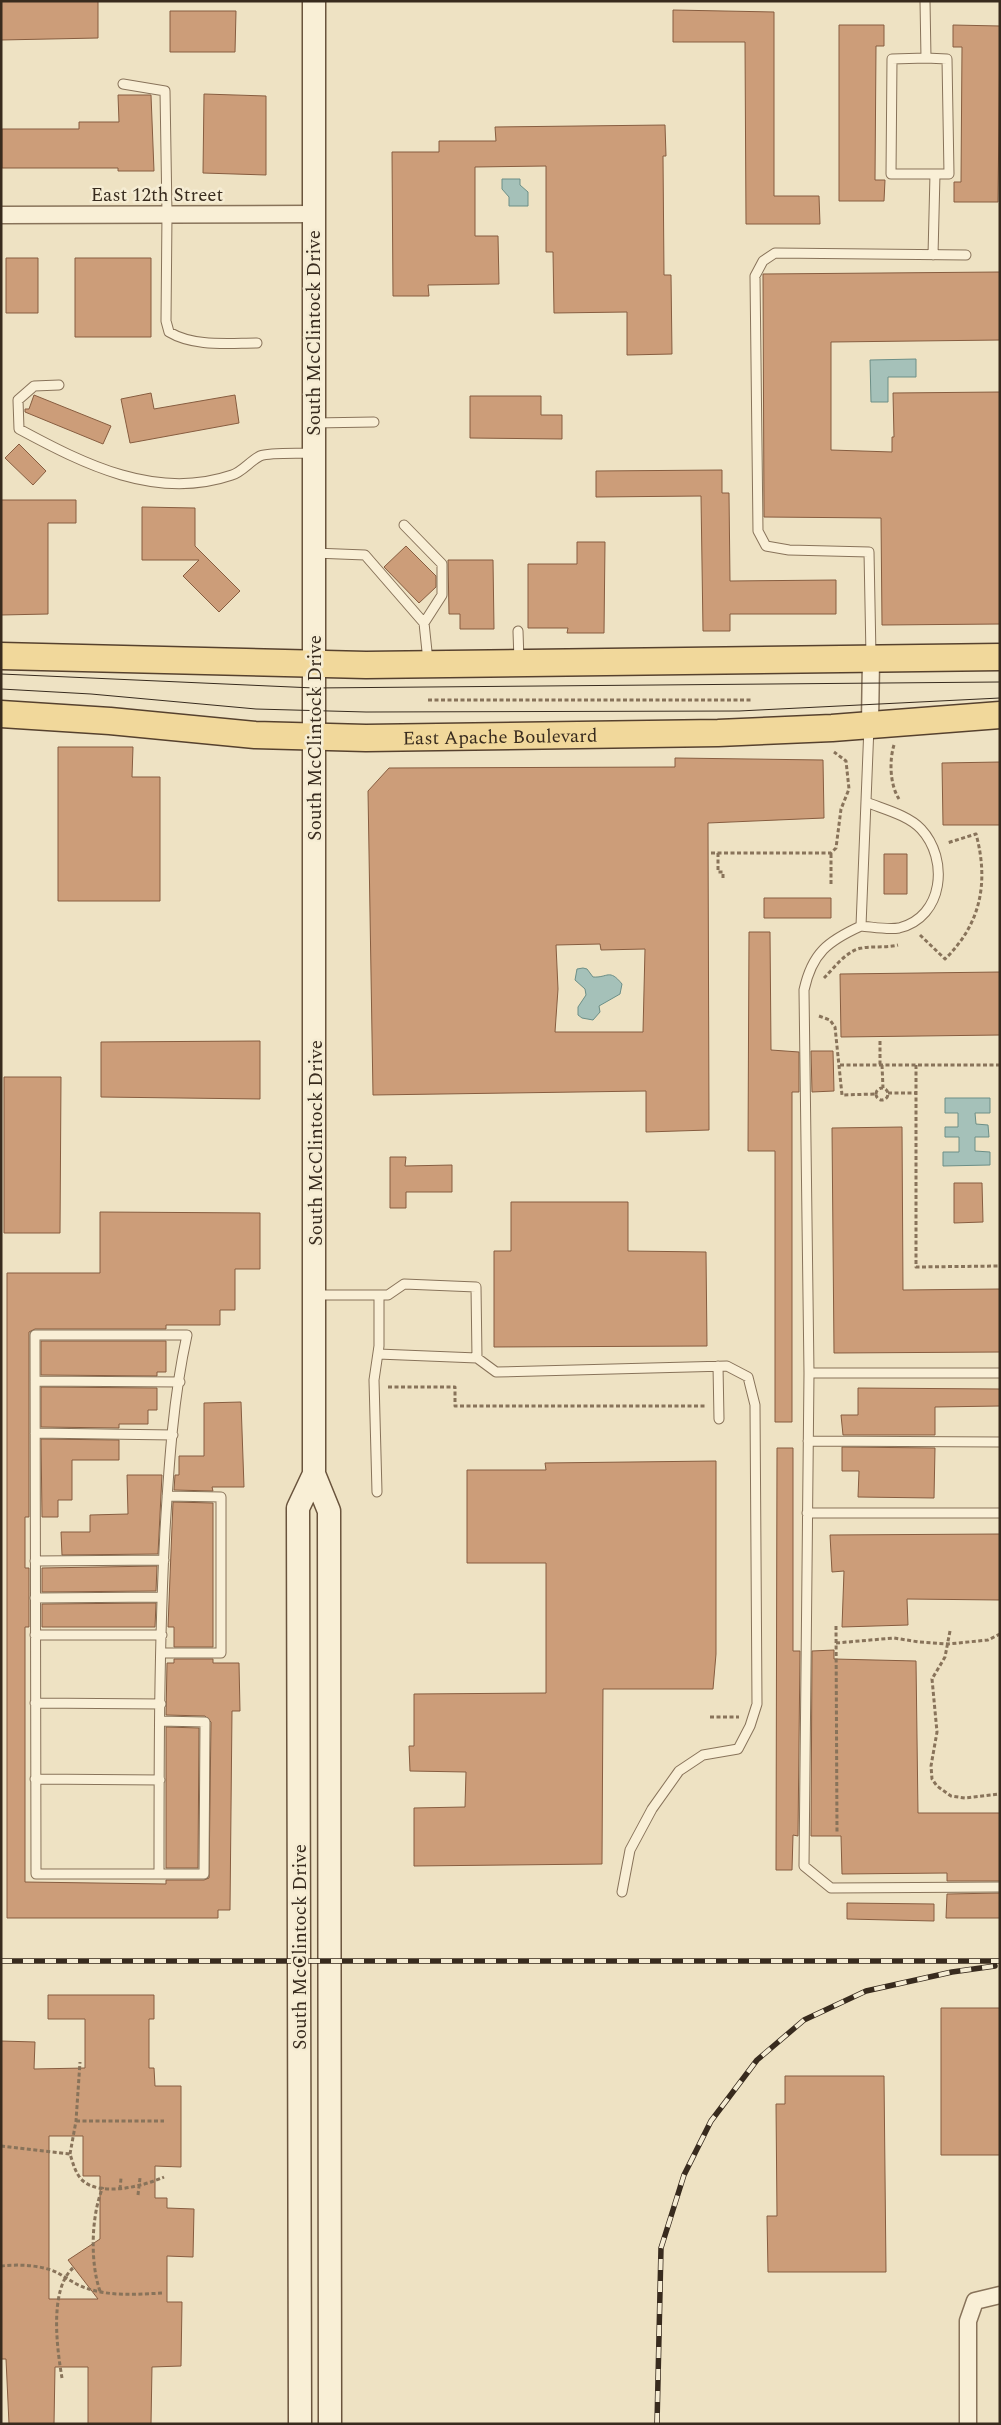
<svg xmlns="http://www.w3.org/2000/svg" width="1001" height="2425" viewBox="0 0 1001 2425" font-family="Spectral,serif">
	<rect width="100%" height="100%" fill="#eee2c3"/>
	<path fill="#a5c1b9" stroke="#6c8f87" d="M502,179H520V185L528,192V206H509V197L502,189Z
		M916,359V377H888V402H871L870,360Z
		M583,968L587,969L593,977C608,978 609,968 622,984L620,994L599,1006L600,1012L593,1020L582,1018L578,1015V1007L586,995L585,989L575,980L577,969Z
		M945,1098H990V1113H975L976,1124L988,1125L989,1137H975V1151L990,1152V1165L943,1166V1152H959V1137H945V1127H958V1113H945Z"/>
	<path fill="#cc9d79" stroke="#875d40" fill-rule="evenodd" d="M1,1H98V38L1,40Z
		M673,10L774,12V196H819L820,224H746L745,42H673Z
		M170,11H236L235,52H170Z
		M839,25H884V46H876L875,180H885L884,201H839Z
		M953,25L1000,26L998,202H954V182H961L962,47H953Z
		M204,94L266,96V175L203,173Z
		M118,95H151L154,171H118V168H2V129H79V122H119Z
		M665,125L666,156H663L664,275H671L672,354L627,355V312L554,313L553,252H546V166L475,167V236H498L499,284L428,285L429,296H393L392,152H439V141H496L495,127Z
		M6,258H38V313H6Z
		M75,258H151V337H75Z
		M1000,272V340L831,342V450L892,452V437H894L893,393L1000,392V624L882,625L881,518L764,517L763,274Z
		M151,393L154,409L235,395L239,423L130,443L121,399Z
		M34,395L111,426L103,444L25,412V409H29Z
		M470,396H541V415H562V439L470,438Z
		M19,444L46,471L33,485L5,458Z
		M722,470V493H729L730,581L836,580V614H730V631H703L701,496L596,497V471Z
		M1,500H76V523H48V614L1,615Z
		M142,507L195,508V546L240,591L219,612L183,576L199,560H142Z
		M577,542H605L604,633H567L568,628H528V564H577Z
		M406,546L436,576V587L419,603L384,567Z
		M448,560H493L494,629H460V614H449Z
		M58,747H133L132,777H160V901H58Z
		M675,758L823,760L824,818L708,823L709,1130L646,1132V1091L373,1095L368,791L389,768L675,767ZM600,944L601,950L645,949L643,1032H555L558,989L556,945Z
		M1000,762V825H943L942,763Z
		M884,854H907V894H884Z
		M764,898H831V918H764Z
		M749,932H770L771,1050L799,1052V1092H792V1422H775V1151H748Z
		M1000,972V1035L841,1037L840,974Z
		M260,1041V1099L101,1097V1042Z
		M811,1051H833L834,1091L812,1092Z
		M4,1077H61L60,1233H4Z
		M902,1127L903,1290L1000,1289V1352L834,1353L832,1128Z
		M390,1157H406L405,1166L452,1165V1192H406V1208H390Z
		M954,1183H982L983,1222L954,1223Z
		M511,1202H628V1251L706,1252L707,1346L494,1347V1251H511Z
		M100,1212L260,1213V1269H235V1310H220V1325H166V1329H35L29,1332V1517H25V1568H29V1627H25V1882L166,1884V1880H204L209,1878L211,1722L205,1716L166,1715L167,1663H174V1659H213V1663H239L240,1711H232L230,1910H218V1918H7V1273H100Z
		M41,1341H166V1372H157V1376L41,1375Z
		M41,1387L157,1388V1410H148V1424H119V1428L41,1427Z
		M858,1388L1000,1389V1406L935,1407V1435H843L841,1415H858Z
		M241,1402L244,1487H212L213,1491L174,1490L175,1475H179V1456H204V1403Z
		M41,1439L119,1440V1460H72V1500H58V1517H42Z
		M842,1447L935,1448L934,1498L858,1497L859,1471H842Z
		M777,1448H793V1651H800L798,1836L793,1835L792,1870H776Z
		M716,1461V1654L713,1689H603L602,1864L414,1866V1808L465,1807L466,1772L410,1771L409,1746H414V1694L546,1693V1563H467V1470H546L545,1463Z
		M127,1475H162L158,1554L62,1555L61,1532H90V1515L128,1514Z
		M173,1502L213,1503V1647H174V1627H168Z
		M1000,1534V1600L907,1599L908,1625L842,1627L844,1571L832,1572L830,1535Z
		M157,1566L156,1591L42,1592V1568Z
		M156,1603L155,1627H42V1604Z
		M834,1650V1659L916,1661L918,1813H1000V1881H947V1873L842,1874L841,1836H811L812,1651Z
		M166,1727L199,1728L198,1868H166Z
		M1000,1893V1918H946L947,1894Z
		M847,1903L934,1904V1921L847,1919Z
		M48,1995H154V2019H149V2068H154L155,2086H181V2167L155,2166V2198H167V2208L194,2209L193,2257L167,2256V2302H182L181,2366L152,2367L151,2424H88V2367H55L54,2424H9L6,2359H1V2041L35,2042L34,2069L85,2068V2019H48ZM49,2136H83V2176H100V2239L68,2260L98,2299H49Z
		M941,2008H1000V2155H941Z
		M785,2076H884L886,2272H768L767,2216H777L776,2104H785Z"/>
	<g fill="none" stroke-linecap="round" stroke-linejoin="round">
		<defs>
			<path id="service" d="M925,1L926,58
				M926,58L947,59L949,174H891L892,59Z
				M123,84L165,91L167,214L166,321L169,332C194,347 228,343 257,343
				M933,255L935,174
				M59,385L34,386L18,400L19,429C84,464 156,501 232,475C242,472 250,461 260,456C271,452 300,454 313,453
				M314,423L374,422
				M404,525L442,564V595L424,623
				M314,553L365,555L424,623L428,661
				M518,631L519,661
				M871,656L869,552L789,550L766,546L758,531L755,276L763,261L775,253L966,255
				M869,726L861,926C828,941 812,953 804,990L809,1373L804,1866L831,1888L1000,1887
				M861,926C873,927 888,930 899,928C944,917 949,859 921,829C908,815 883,809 866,802
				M315,1295H388L404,1284L476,1287L477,1358L496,1372L727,1366L748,1377L755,1405L757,1704L750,1726L738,1749L703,1755L679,1771L652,1809L630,1850L622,1892
				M35,1335H187C173,1398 169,1465 165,1530C159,1644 159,1759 159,1874H36Z
				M378,1354L477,1358
				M718,1366L719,1419
				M809,1373H1000
				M35,1381L180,1382
				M35,1433L173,1435
				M808,1441L1000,1442
				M377,1492L374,1380L379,1346V1295
				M807,1513H1000
				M35,1561L164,1560
				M35,1598L162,1597
				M35,1635H162
				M161,1653H221V1497L167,1496
				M35,1703L161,1704
				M35,1779L160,1780
				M159,1874H204L205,1722L160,1721"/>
			<path id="minor" d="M1,215L313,214
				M870,724L871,659
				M968,2424V2321L975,2301L1000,2295"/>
			<path id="secondary" d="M314,1V1474L329,1511L330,2424
				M300,2424L298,1508L314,1474"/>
			<g id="primary">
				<path d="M1,656L366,665L1000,657"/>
				<path id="s1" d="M1,714L110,721L255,735L366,738L718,733L832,728L1000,715"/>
			</g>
		</defs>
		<use href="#service" stroke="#88735a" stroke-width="11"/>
		<use href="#minor" stroke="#88735a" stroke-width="19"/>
		<use href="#secondary" stroke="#6a543d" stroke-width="25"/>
		<use href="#primary" stroke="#56412e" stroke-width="29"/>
		<path stroke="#88735a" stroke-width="3" stroke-dasharray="4 2.5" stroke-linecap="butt" d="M428,700H751
			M894,745C889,761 890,785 899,799
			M711,853H831L836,848L841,809L849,789L846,761L834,752
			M718,853V872H723V879
			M831,884V853
			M920,935L945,959C981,924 989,882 976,834L947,843
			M824,978C834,968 847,950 862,948C874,946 886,948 898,945
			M819,1016L830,1020L835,1027L842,1095L876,1094
			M880,1041V1065
			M840,1065H1000
			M882,1065L883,1088
			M916,1065V1267L1000,1266
			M876 1094a6 6 0 1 1 12 0a6 6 0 1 1-12 0Z
			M888,1093H916
			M388,1387H455V1406H705
			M836,1626L837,1834
			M950,1631L945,1657L932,1679L937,1732L931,1766L932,1779L937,1786L951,1796L965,1798L1000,1794
			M836,1643L894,1638L919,1642L948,1644L988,1640L1000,1634
			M710,1717H739
			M76,2121H164
			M1,2146L70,2154C73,2163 75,2172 81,2179C99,2198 144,2186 164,2177
			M70,2154L76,2121L80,2062
			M120,2189L121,2178
			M138,2195L140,2178
			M1,2266C19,2264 42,2265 58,2273C67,2278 76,2285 86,2288C110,2297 139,2294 164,2293
			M100,2291C90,2263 91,2215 103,2187
			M62,2378C57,2349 49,2289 73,2268"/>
		<use href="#service" stroke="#f9efd6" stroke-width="9"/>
		<use href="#minor" stroke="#f9efd6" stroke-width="16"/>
		<use href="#secondary" stroke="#f9efd6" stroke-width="22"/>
		<use href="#primary" stroke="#f1d89b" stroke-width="26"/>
		<path stroke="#382b1e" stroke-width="1" d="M1,674L314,688L1000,682
			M1,689L91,694L256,709L366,712L739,711L1000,698"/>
		<defs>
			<path id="rail" d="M1,1961H1000
				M657,2424L661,2248L684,2175L711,2121L757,2060L804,2020L866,1991L952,1972L995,1966"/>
		</defs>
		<use href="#rail" stroke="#382b1e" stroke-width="5.5"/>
		<use href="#rail" stroke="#f5ecd3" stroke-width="4" stroke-dasharray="11" stroke-linecap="butt"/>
	</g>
	<g text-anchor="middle" stroke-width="5" stroke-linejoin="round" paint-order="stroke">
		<g font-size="19" fill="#382b1e" stroke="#f5ecd3">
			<text x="157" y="201">East 12th Street</text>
			<text transform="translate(313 333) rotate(-90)" y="7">South McClintock Drive</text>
			<text dy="7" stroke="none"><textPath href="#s1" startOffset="500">East Apache Boulevard</textPath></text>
			<text transform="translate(314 738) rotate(-90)" y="7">South McClintock Drive</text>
			<text transform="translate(315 1143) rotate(-90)" y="7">South McClintock Drive</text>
			<text transform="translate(299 1947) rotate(-90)" y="7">South McClintock Drive</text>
		</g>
	</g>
	<rect width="1001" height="2425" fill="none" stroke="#382b1e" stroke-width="5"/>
</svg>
